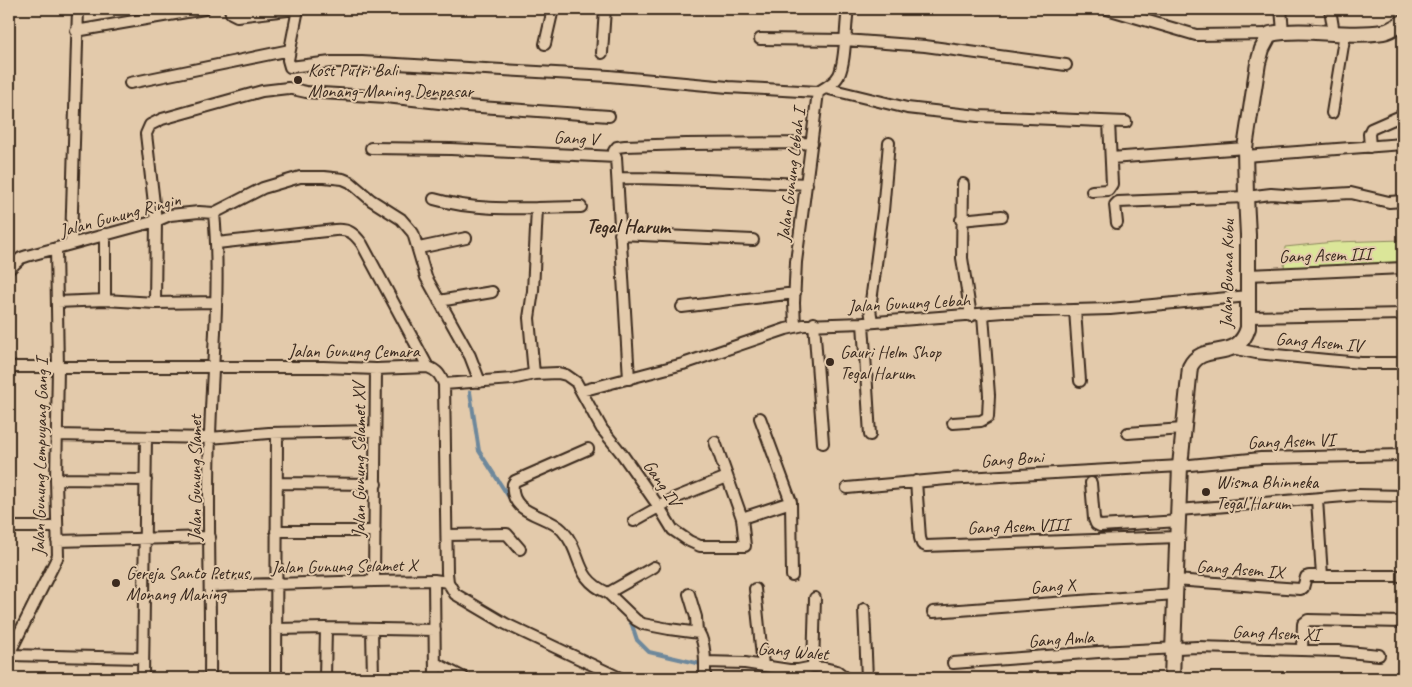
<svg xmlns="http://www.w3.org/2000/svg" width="1412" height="687" viewBox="0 0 1412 687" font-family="Caveat,sans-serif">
	<rect width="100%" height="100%" fill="#e3caab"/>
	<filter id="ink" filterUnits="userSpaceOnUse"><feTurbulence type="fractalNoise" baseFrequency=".02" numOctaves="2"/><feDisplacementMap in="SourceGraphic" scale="10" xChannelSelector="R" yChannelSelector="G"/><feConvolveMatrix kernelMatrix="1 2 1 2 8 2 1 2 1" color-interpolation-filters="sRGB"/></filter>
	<g filter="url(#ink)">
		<path fill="#dbe699" stroke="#8b885c" d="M1403,240V264L1284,271L1285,247L1334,242Z"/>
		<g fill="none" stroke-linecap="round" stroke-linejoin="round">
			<path stroke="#6e889b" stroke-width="4" d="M470,392L479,451L512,502
				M628,618L632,625L637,640L649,652L705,665"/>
			<defs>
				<path id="street" d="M230,9L231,13L237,16L296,9
					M298,9L288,60L290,67L331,62H362L609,76L728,87L818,92C825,88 835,83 839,75C846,61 845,26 848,9
					M1107,9L1196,35L1270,34
					M1281,9L1283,31
					M1330,9L1334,33
					M76,31L204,9
					M760,39L845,40L925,46L1066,65
					M545,44L553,9
					M602,53L605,9
					M130,83L290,50
					M825,88L907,108L978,116L1126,122
					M1332,113L1345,33
					M1370,147L1369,134L1371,129L1403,115
					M371,148L451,149L616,157L629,379
					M615,156L614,151L617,147L625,146L686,144L812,143
					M1245,156L1403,144
					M1111,158L1245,148
					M618,178C681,178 744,182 807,184
					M963,184L962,258L971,316
					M1092,191L1108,190L1112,184L1109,122
					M434,199C482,213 532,207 581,207
					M961,220L1002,216
					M1117,223L1115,205L1118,202L1246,197L1271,194L1298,196L1351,193L1389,202L1403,201
					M105,234V300
					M620,234L753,240
					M71,243L78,9
					M217,243L335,230C349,229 354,233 362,244L428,367
					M419,248L466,238
					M9,269L21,258L27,256L156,221L170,215L199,212L214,213L263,188L300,177H324L343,179L350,182L371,200L401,219L413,233L426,277L470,356L480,382
					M1248,275L1403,268
					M439,301L492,292
					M57,302L105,300L155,303L216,302
					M155,303L156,221L146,134L150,125L162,119L262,91L288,88L306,92L386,97L466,106L609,116
					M682,307L795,293
					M1075,310L1080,381
					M1249,317L1403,314
					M872,322L870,309L883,211L889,143
					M814,323L823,443
					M863,323L870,435
					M795,326L794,303L796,262L818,92
					M1232,348L1256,353L1327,360L1361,363H1403
					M9,367H323L376,369L428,367C438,371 440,375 444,384L447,573L448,582L455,594L506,624L620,678
					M534,374L529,318L533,291L537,208
					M444,384L512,379L534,374L558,373L566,375L576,382L602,429L622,454L659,507L673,530L689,541L700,546H745L742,518L715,442
					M581,391L683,364L786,329L804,325L863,323L1004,312L1110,309L1249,296
					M760,418L791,502L792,576
					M953,423L981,421L988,417L989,395L983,315
					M1128,433L1183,429
					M57,435L210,438L269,433L374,431
					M588,449L515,481L513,484C509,515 547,514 562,530C584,554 573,578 608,593
					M56,479L146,480
					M916,481L920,538L922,544L926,546L1178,537
					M277,483L376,484
					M1091,483L1094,519L1096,524L1100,526L1179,521
					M847,488L947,479L1180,466L1261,458L1403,455
					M1317,499L1322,576
					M1179,510L1357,495L1403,496
					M742,518L791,502
					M634,521L675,498L727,477
					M9,527H56
					M276,531H375
					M447,535L507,534L520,549
					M57,541L210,537
					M654,567L608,593L636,620L643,624L669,629L699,633C706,645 705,664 705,678
					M434,580L435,678
					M1175,580L1300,589L1303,588L1306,577L1309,576H1403
					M374,581L376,369
					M211,586L374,581L434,580L448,582
					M755,589L763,666
					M689,594L696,617L697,632
					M864,609L867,678
					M933,612L1175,594
					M276,629L326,628L435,630
					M372,630L373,678
					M1302,650L1303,624L1308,620L1403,622
					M9,654L58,556L56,479L58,368L56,248
					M9,655L142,658
					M705,662L745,663L789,670H798L813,667L824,668L837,671L846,678
					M435,663L464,678
					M953,663L1099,652L1197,647L1338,651L1379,655
					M813,667L815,598
					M143,678L146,437
					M210,678C211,598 207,517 210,436C212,362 221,287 214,213
					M276,678L277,433
					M325,678L326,628"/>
				<path id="secondary" d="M1172,678L1180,466L1190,367C1203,340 1237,364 1248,328V235L1246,197L1245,148L1258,63L1262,49L1270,34C1308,27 1345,38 1383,32C1390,31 1397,26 1403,22"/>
			</defs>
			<use href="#street" stroke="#3b2a1e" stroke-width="14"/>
			<use href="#secondary" stroke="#3b2a1e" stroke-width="18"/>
			<use href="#street" stroke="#e3caab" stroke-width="10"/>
			<use href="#secondary" stroke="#e3caab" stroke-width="14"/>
		</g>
	</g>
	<g fill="#3b2a1e" stroke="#e3caab" stroke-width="2">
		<circle cx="298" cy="80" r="5"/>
		<circle cx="830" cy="362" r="5"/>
		<circle cx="1206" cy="492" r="5"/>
		<circle cx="116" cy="583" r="5"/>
	</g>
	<g text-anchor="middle" stroke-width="4" stroke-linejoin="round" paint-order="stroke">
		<g font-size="18" fill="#3b2a1e" stroke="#e3caab" text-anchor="start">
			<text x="308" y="76">Kost Putri Bali<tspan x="308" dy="21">Monang-Maning Denpasar</tspan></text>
			<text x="840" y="358">Gauri Helm Shop<tspan x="840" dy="21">Tegal Harum</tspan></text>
			<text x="1216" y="488">Wisma Bhinneka<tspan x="1216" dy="21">Tegal Harum</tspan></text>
			<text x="126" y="579">Gereja Santo Petrus,<tspan x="126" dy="21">Monang Maning</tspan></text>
		</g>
		<g font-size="18" fill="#3b2a1e" stroke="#e3caab">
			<text transform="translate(576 138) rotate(3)" y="6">Gang V</text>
			<text transform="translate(791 175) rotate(-83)" y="6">Jalan Gunung Lebah I</text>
			<text transform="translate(120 215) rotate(-15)" y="6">Jalan Gunung Ringin</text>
			<text transform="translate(1325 255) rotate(-2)" y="6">Gang Asem III</text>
			<text transform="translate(1227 274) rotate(-89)" y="6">Jalan Buana Kubu</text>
			<text transform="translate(909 303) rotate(-3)" y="6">Jalan Gunung Lebah</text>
			<text transform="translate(1319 342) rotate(5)" y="6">Gang Asem IV</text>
			<text x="354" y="357">Jalan Gunung Cemara</text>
			<text transform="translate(1291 441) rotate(-2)" y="6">Gang Asem VI</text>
			<text transform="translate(40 457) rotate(-89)" y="6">Jalan Gunung Lempuyang Gang I</text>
			<text transform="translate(1012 459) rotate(-4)" y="6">Gang Boni</text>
			<text transform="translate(359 460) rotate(-90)" y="6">Jalan Gunung Selamet XV</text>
			<text transform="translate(195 478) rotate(-90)" y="6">Jalan Gunung Slamet</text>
			<text transform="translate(662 483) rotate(56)" y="6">Gang IV</text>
			<text transform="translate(1018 526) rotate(-2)" y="6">Gang Asem VIII</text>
			<text transform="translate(344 566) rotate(-1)" y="6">Jalan Gunung Selamet X</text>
			<text transform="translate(1240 569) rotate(4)" y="6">Gang Asem IX</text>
			<text transform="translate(1053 586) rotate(-4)" y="6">Gang X</text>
			<text transform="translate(1276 633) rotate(2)" y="6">Gang Asem XI</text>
			<text transform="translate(1061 639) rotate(-4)" y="6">Gang Amla</text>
			<text transform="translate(793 651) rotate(5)" y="6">Gang Walet</text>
		</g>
		<g font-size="20" font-weight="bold" fill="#3b2a1e" stroke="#e3caab">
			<text x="628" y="233">Tegal Harum</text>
		</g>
	</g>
	<rect width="1412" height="687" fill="none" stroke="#e3caab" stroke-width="30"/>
	<rect x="15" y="15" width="1382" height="657" fill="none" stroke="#3b2a1e" stroke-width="2" filter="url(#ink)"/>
</svg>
